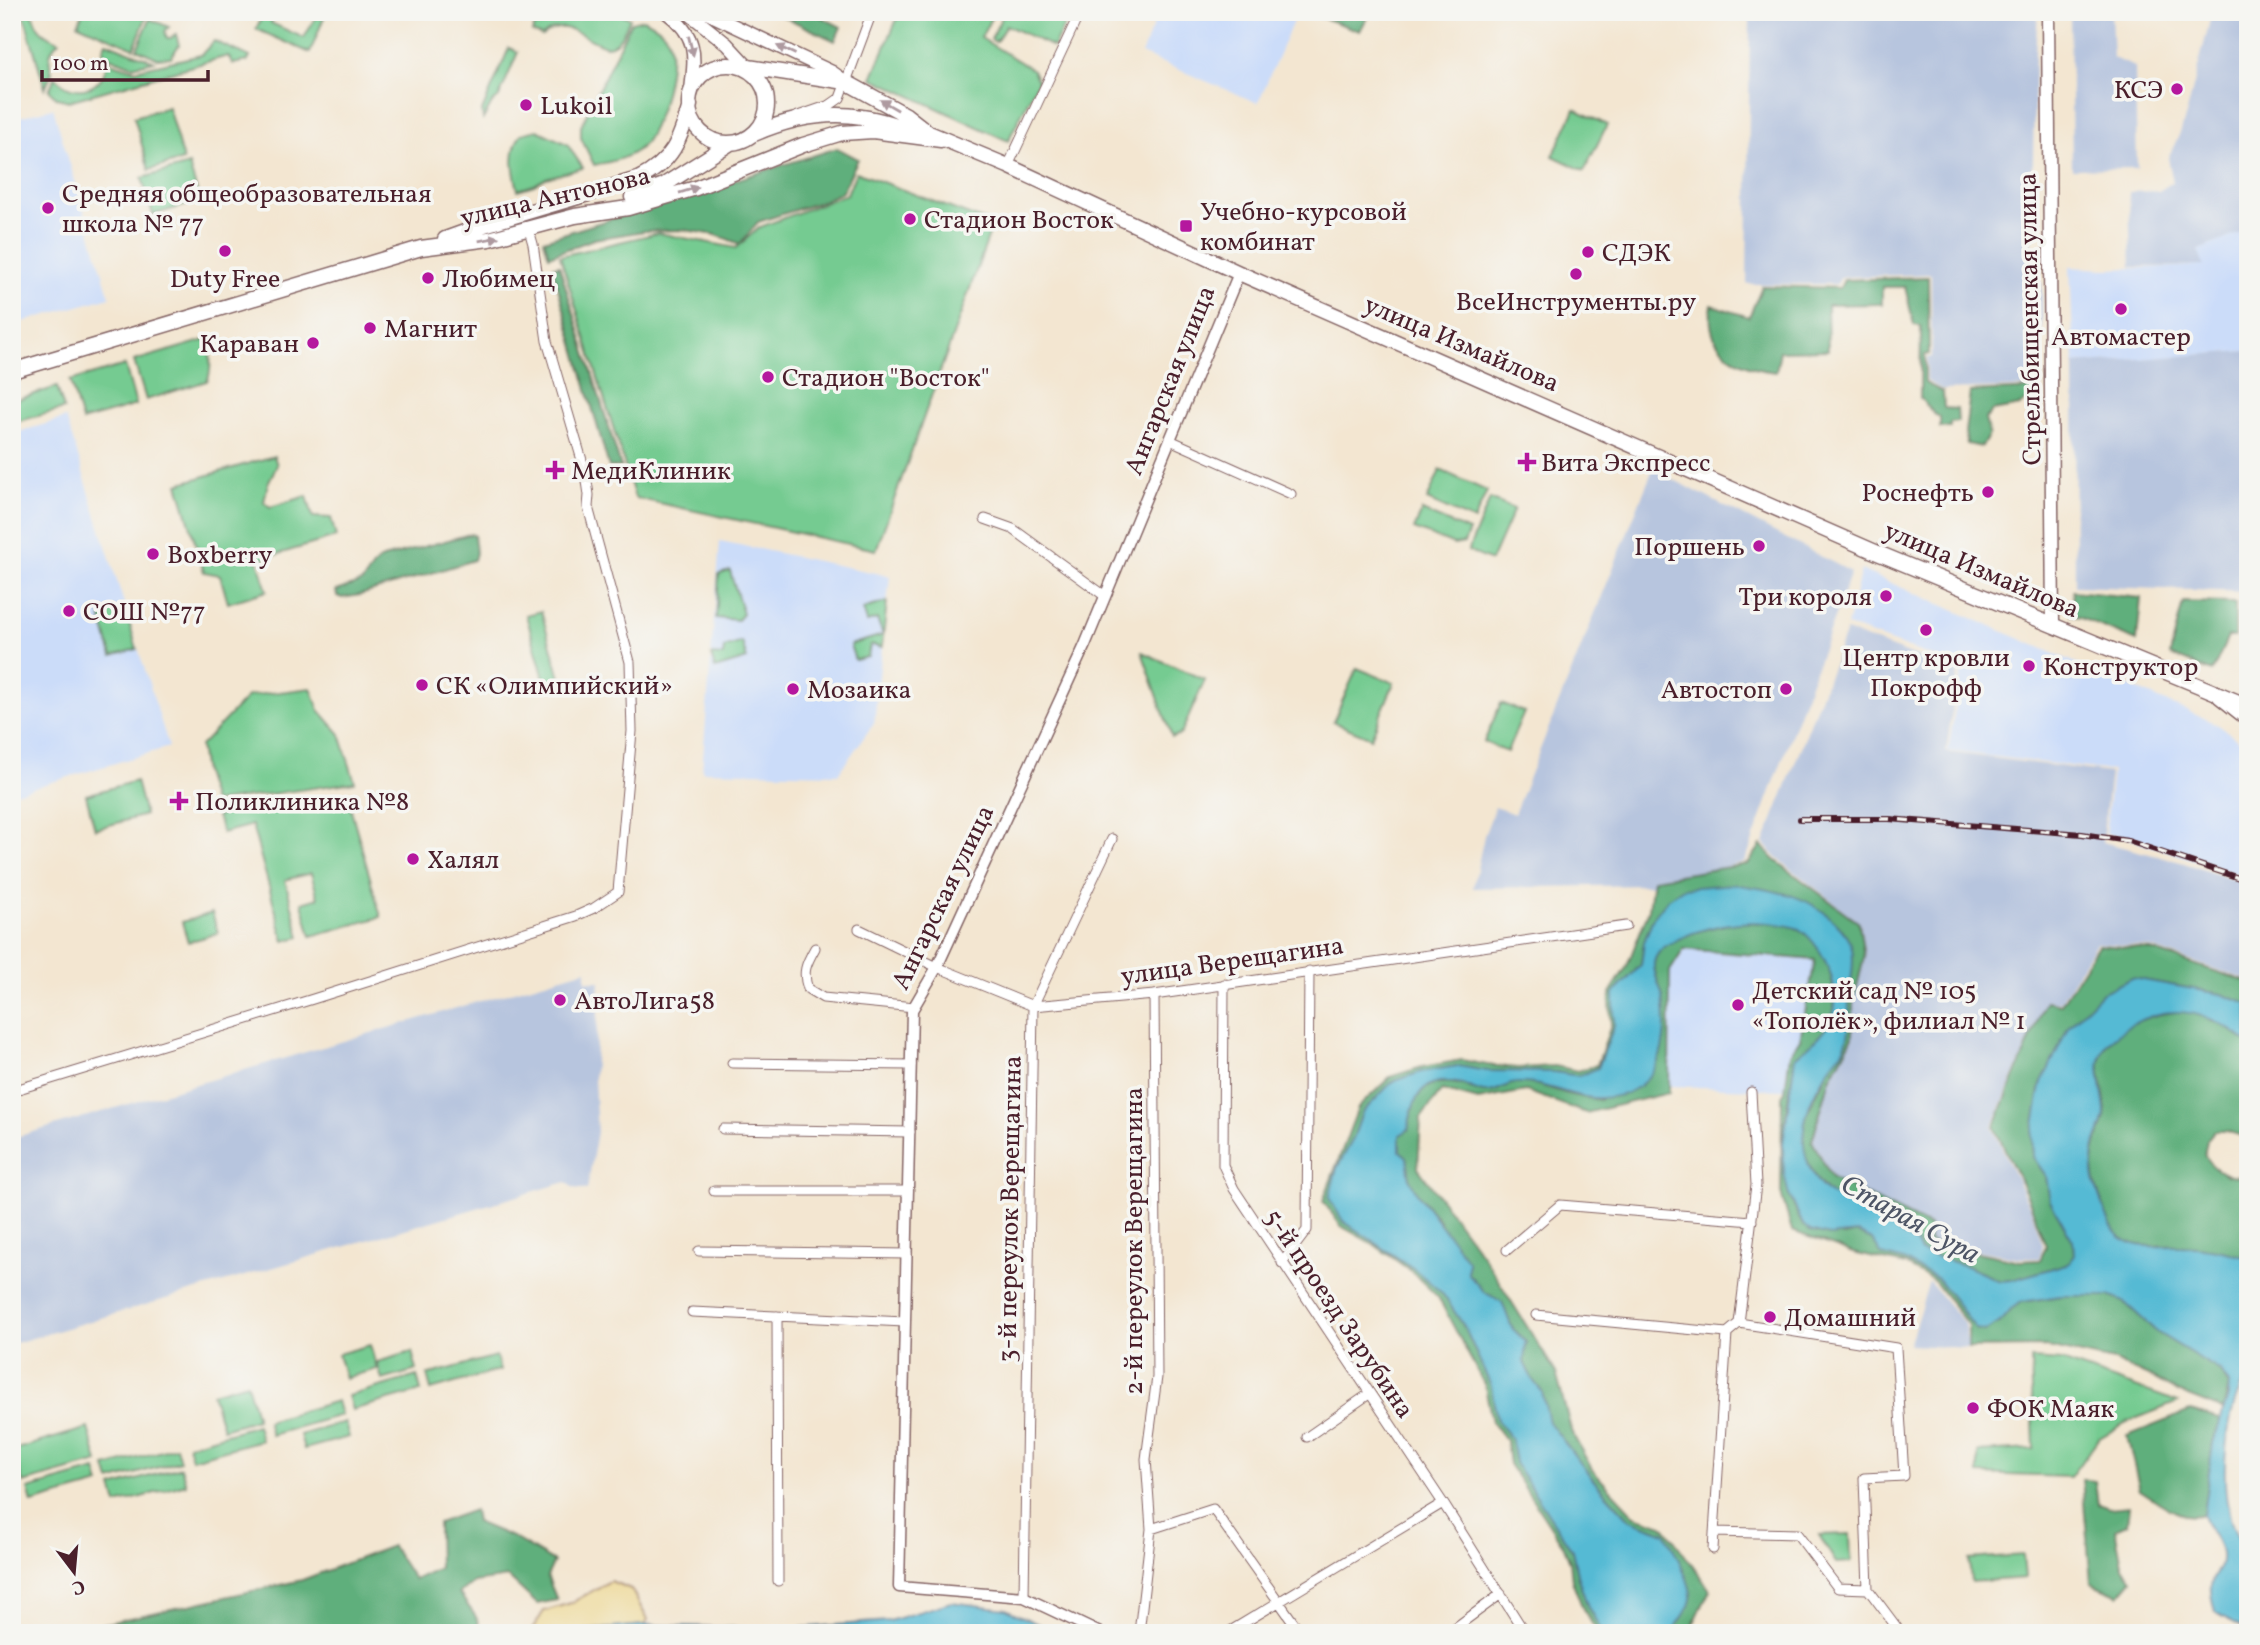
<svg xmlns="http://www.w3.org/2000/svg" width="2260" height="1645" viewBox="0 0 2260 1645" font-family="Vollkorn,serif">
	<rect width="100%" height="100%" fill="#f6f6f2"/>
	<filter id="ink" filterUnits="userSpaceOnUse"><feTurbulence type="fractalNoise" baseFrequency=".0143" numOctaves="2"/><feDisplacementMap in="SourceGraphic" scale="14" xChannelSelector="R" yChannelSelector="G"/><feConvolveMatrix kernelMatrix="1 2 1 2 8 2 1 2 1" color-interpolation-filters="sRGB"/></filter>
	<filter id="wash" filterUnits="userSpaceOnUse"><feTurbulence type="fractalNoise" baseFrequency=".00686" numOctaves="4" result="noise"/><feDisplacementMap in="SourceGraphic" scale="28" xChannelSelector="R" yChannelSelector="G"/><feGaussianBlur stdDeviation="1.57" result="paint"/><feColorMatrix in="noise" values="0 0 0 0 0 0 0 0 0 0 0 0 0 0 0 0 0 1.4 0 .05"/><feComposite in="paint" operator="in"/></filter>
	<g filter="url(#wash)">
		<rect width="100%" height="100%" fill="#f3e6d1"/>
		<path fill="#cbdcf9" d="M1159,12H1297L1258,103L1141,54Z
			M53,108L110,297L12,325V119Z
			M2247,230L2248,351L2074,364L2070,267L2106,269L2203,266L2198,250Z
			M66,418L169,747L12,794V434Z
			M720,541L890,576L874,723L838,774L702,771Z
			M1861,570L2217,724L2248,747V878L2127,838L2105,834L2112,771L1948,751L1962,667L1847,626Z
			M1685,950L1814,961L1799,1040L1789,1053L1784,1090L1670,1086L1671,971Z"/>
		<path fill="#b7c5de" d="M1750,12H2038L2035,53L2031,259V272L2042,283V387L1943,390L1927,381V358L1932,357L1931,274L1841,277L1837,284H1747Z
			M2070,12H2111L2113,58L2135,67L2137,168L2072,169Z
			M2212,12H2248V232L2247,230L2198,250L2204,266L2131,267L2129,192L2159,191L2173,182L2168,158L2180,133L2187,112Z
			M2248,351V592L2075,586L2074,364Z
			M1653,469L1851,572L1745,862L1651,885L1473,888L1484,836L1495,807L1514,814Z
			M1846,631L1958,672L1946,752L2110,773L2102,842L2181,862L2248,885V980L2148,947L2096,943L2060,1002L2046,1000L1992,1127L2031,1210L2043,1245L2039,1258H2021L1930,1242L1929,1226L1833,1178L1813,1141L1830,1079L1854,1037L1853,1005L1865,957L1860,923L1776,857L1764,843Z
			M586,970V981H600L594,1078L597,1132L587,1190L574,1188L566,1182L12,1344V1131L16,1137Z
			M1929,1282L1964,1323L1968,1348L1909,1345Z"/>
		<path fill="#74cb91" stroke="#5f755e" stroke-width="2" d="M23,12H32C37,30 42,34 59,41C49,50 47,60 52,72L45,88Z
			M83,12H133L146,18L134,48L78,24Z
			M264,12H275L271,23L304,38L317,15L316,12H326L310,53L256,29Z
			M540,12H616L630,18C624,30 621,45 606,46C581,38 566,16 542,36L532,32Z
			M900,12H994L981,38L1033,70L1038,81L1008,141L872,78Z
			M1004,12H1040L1065,24L1053,47L1006,25L996,42L991,39Z
			M150,19L169,27L165,31L167,38H171L176,34L179,45L171,57L157,58L137,49Z
			M643,19C652,23 664,30 668,39C677,62 658,133 640,148C627,159 610,162 594,165L581,138V126L631,22Z
			M214,41L250,57L248,61L233,64L228,56L69,101L57,98L49,90L55,77C74,99 105,90 107,61L135,70L201,55Z
			M106,42L154,61L132,66L104,55L103,49Z
			M509,48L518,52L499,97L492,103L483,119L482,111Z
			M168,107L183,160L149,170L134,117Z
			M1575,109L1607,125L1584,171L1553,156Z
			M537,130L567,144L583,168L546,178L534,185L518,190C513,169 509,153 521,134Z
			M189,165L200,201L153,215L142,178Z
			M856,172L993,224L876,550L635,498L560,256L658,233L736,248L760,227L847,194Z
			M215,337C205,350 215,367 207,381L146,400L134,361Z
			M125,365L136,405L82,421L70,381Z
			M57,387L64,409L12,423V401Z
			M274,456L277,465L268,483L264,502L270,507L307,496L313,517L331,518L336,537L258,560L267,591L228,603L220,575L204,572L178,484Z
			M1440,470L1487,491L1474,521L1427,500Z
			M1490,499L1514,509L1491,561L1468,551Z
			M1422,511L1469,531L1464,543L1454,545L1414,529Z
			M730,571L743,614L738,620L716,618L719,574Z
			M887,602L882,647L870,645L868,657L855,660L850,645L883,635L877,619L867,622L863,609Z
			M124,606L137,649L112,656L100,613Z
			M541,611L562,685L547,689L526,615Z
			M742,642L747,659L715,669L711,655L723,656L724,648Z
			M1142,652L1205,680L1181,734L1172,737Z
			M1357,668L1394,683L1371,738L1333,722Z
			M311,688L319,710L340,734L355,782L213,802L204,773L200,746L248,696Z
			M1501,703L1524,712L1507,752L1484,742Z
			M136,781L145,815L95,829L86,795Z
			M335,798L350,806L381,917L311,936L302,903L318,898L311,873L285,880L300,937L284,941L252,825L222,833L217,816L251,807L279,809Z
			M212,913L218,933L188,942L182,922Z
			M370,1345L377,1369L345,1378L338,1354Z
			M412,1352L417,1370L382,1380L377,1362Z
			M496,1356L500,1370L431,1390L427,1375Z
			M2031,1359L2062,1361L2178,1402L2127,1422L2098,1439L2070,1477L1978,1474V1452L2034,1449Z
			M417,1376L421,1391L352,1410L348,1396Z
			M247,1383L257,1419L223,1429L212,1393Z
			M337,1401L341,1415L271,1435L267,1421Z
			M345,1422L349,1437L304,1449L300,1435Z
			M257,1425L261,1440L192,1459L188,1445Z
			M88,1428L98,1462L23,1483L13,1450Z
			M176,1447L180,1461L110,1481L106,1467Z
			M181,1467L186,1484L117,1504L112,1487Z
			M96,1470L100,1484L32,1503L28,1489Z
			M1850,1534L1851,1562L1836,1563L1819,1535Z
			M2023,1555L2025,1578L1971,1582L1969,1559Z"/>
		<path fill="#5faf7b" stroke="#546753" stroke-width="2" d="M774,12H812L841,27L835,41Z
			M1306,12H1370L1360,31Z
			M837,148L858,159L842,192L823,201L758,222L740,244L716,235L685,230L645,231L594,239L549,256L544,240Z
			M559,265L621,467H609L552,267Z
			M1928,277L1929,354L1925,355V383L1943,392L1944,408L1957,409L1958,422L1950,423V427L1940,428V417L1934,414L1920,398L1921,326L1914,325L1905,287H1882V304L1827,305L1828,350L1780,351L1776,372C1738,368 1703,348 1712,305L1749,317L1762,286L1840,288L1844,280Z
			M2036,389V393L2020,406L1993,411L1985,419L1989,434L1982,447L1967,444L1965,432L1970,392Z
			M470,534L474,535L476,553L474,560L360,595L342,598L337,596L336,591L362,582L375,564L383,558Z
			M2073,591L2141,598L2137,641L2071,614Z
			M2183,602L2235,603V637H2228L2212,672L2170,655Z
			M1761,845L1774,859L1859,923L1864,957L1853,1004V1037L1830,1079L1812,1141L1832,1178L1929,1226V1242L2020,1261L2040,1260L2046,1246L2027,1195L1994,1127L2046,1001L2061,1004L2098,945L2148,949L2248,982V1004L2221,994L2132,978L2041,1085L2032,1136L2033,1157L2046,1176L2050,1201L2073,1241L2074,1254L2070,1263L2012,1280L2000,1281L1966,1266L1921,1252L1916,1243L1865,1211L1845,1204L1831,1196L1816,1179L1805,1156L1802,1137L1807,1113L1850,1026L1843,930L1669,898L1653,918L1644,942L1641,965L1614,993V1026L1598,1068L1579,1076L1555,1072L1486,1071L1458,1066L1421,1072L1392,1082L1362,1113L1353,1139L1337,1168L1343,1221L1413,1268L1442,1293L1464,1326L1491,1386L1497,1420L1511,1439L1515,1463L1572,1550L1578,1578L1588,1607L1603,1633H1598L1583,1609L1572,1580L1570,1562L1563,1545L1509,1464L1506,1441L1492,1422L1485,1386L1438,1297L1411,1271L1376,1246L1341,1226L1323,1201L1358,1108L1390,1077L1422,1067L1462,1060L1487,1065L1518,1068L1555,1066L1578,1071L1597,1065L1611,1025L1610,993L1627,966L1649,909L1653,879L1748,864Z
			M1741,922C1759,923 1779,921 1796,928C1824,938 1844,997 1830,1023C1822,1037 1807,1047 1795,1057C1789,1099 1776,1147 1788,1190C1791,1202 1798,1214 1803,1226L1844,1236L1858,1233L1872,1240L1882,1255L1907,1262L1938,1279L1976,1329L1985,1331L1999,1323L2011,1309L2022,1302L2060,1296H2109L2124,1302L2158,1333L2219,1370L2229,1385L2223,1410L2178,1392L2153,1378L2114,1361L2048,1347L1968,1348V1325L1935,1282L1906,1265L1853,1253L1792,1231L1781,1193L1782,1096L1785,1091L1790,1054L1800,1039L1815,960L1684,949L1670,971L1669,1093L1586,1113L1526,1091L1478,1100L1442,1090L1421,1118L1418,1168L1485,1259L1556,1373L1572,1433L1593,1471L1635,1516L1663,1525L1710,1590L1689,1633H1671L1686,1611L1665,1533L1630,1520L1595,1482L1548,1422L1542,1392L1532,1379L1524,1362L1526,1342L1512,1328L1502,1302L1484,1292L1468,1274L1438,1219L1417,1193L1410,1180L1407,1157L1400,1151V1135L1408,1130C1413,1097 1421,1077 1458,1084C1467,1085 1475,1091 1484,1092C1496,1094 1504,1085 1515,1083C1532,1080 1552,1090 1568,1094C1578,1097 1589,1098 1600,1100L1663,997C1660,987 1654,974 1654,964C1655,936 1720,926 1741,922Z
			M2189,1011L2224,1025L2248,1043V1138L2226,1131H2214L2207,1140L2204,1156C2214,1169 2231,1183 2248,1174V1259C2228,1251 2201,1248 2180,1246C2158,1244 2137,1251 2118,1236C2111,1230 2107,1217 2104,1208C2094,1183 2089,1168 2097,1141C2099,1133 2104,1124 2105,1116C2109,1093 2091,1069 2105,1048C2124,1020 2158,1012 2189,1011Z
			M2190,1411L2220,1419L2213,1444L2203,1514C2181,1522 2158,1501 2140,1490L2127,1436Z
			M2082,1479L2095,1481L2098,1504L2109,1508L2129,1506L2127,1524L2115,1529L2122,1565L2132,1580L2119,1595L2091,1583Z
			M474,1510L476,1522L512,1537L554,1562L547,1576L557,1600L537,1604L508,1577L474,1582L459,1593L476,1617L482,1633H62L302,1580L392,1546L414,1580L439,1568L438,1523Z"/>
		<path fill="#eeda9e" stroke="#9c7c64" stroke-width="2" d="M610,1581L631,1589L648,1620L644,1625L561,1633H530L544,1611L571,1603Z"/>
		<path fill="#55bad4" stroke="#506c80" stroke-width="2" d="M1734,884C1771,890 1807,893 1835,922C1842,929 1850,938 1852,948C1855,963 1851,981 1849,996C1848,1014 1853,1030 1844,1048C1841,1055 1833,1062 1829,1069C1806,1102 1793,1141 1815,1178C1828,1199 1847,1201 1867,1212C1884,1221 1899,1234 1916,1243L1921,1252L1966,1266L2000,1281L2012,1280L2070,1263L2074,1254L2073,1241L2050,1201L2046,1176L2033,1157L2032,1136L2041,1085L2068,1027L2101,993L2132,978L2221,994L2248,1004V1043C2213,1013 2173,1001 2131,1025C2122,1031 2109,1039 2104,1049C2093,1068 2105,1092 2105,1112C2105,1122 2099,1132 2096,1142C2089,1170 2094,1183 2104,1209C2108,1218 2112,1231 2119,1236C2138,1251 2159,1245 2180,1246C2203,1247 2227,1250 2248,1259V1373C2225,1411 2219,1479 2231,1521C2235,1535 2244,1548 2248,1561C2251,1575 2248,1616 2248,1632C2240,1623 2225,1620 2215,1612C2213,1602 2208,1588 2213,1579C2218,1569 2222,1565 2221,1553C2219,1537 2205,1529 2203,1514L2213,1444L2228,1396L2229,1383L2219,1370L2158,1333L2124,1302L2109,1296H2060L2022,1302L2011,1309L1999,1323L1985,1331L1976,1329L1938,1279L1907,1262L1882,1255L1872,1240L1858,1233L1829,1236L1810,1231L1803,1225L1788,1192L1784,1173L1783,1143L1795,1057C1807,1047 1821,1037 1829,1024C1846,996 1824,945 1799,929C1795,927 1789,926 1784,925C1745,918 1700,925 1666,946C1660,950 1655,955 1654,963C1653,974 1661,987 1663,998C1669,1037 1663,1082 1621,1095C1579,1107 1554,1081 1517,1083C1507,1083 1498,1092 1487,1092C1478,1092 1470,1087 1462,1084C1423,1074 1413,1096 1408,1130L1400,1135V1151L1407,1157L1410,1180L1417,1193L1468,1261V1274L1484,1292L1502,1302L1512,1328L1526,1342L1524,1362L1532,1379L1542,1392L1549,1422L1595,1482L1630,1520L1665,1533C1672,1547 1693,1583 1691,1599C1689,1611 1679,1622 1672,1632L1603,1633L1588,1607L1578,1578L1572,1550L1515,1463L1511,1439L1497,1420L1491,1386L1464,1326L1442,1293L1413,1268L1343,1221L1329,1198L1337,1168L1353,1139L1362,1113L1392,1082L1421,1072L1458,1066L1486,1071L1555,1072L1579,1076L1598,1068L1614,1026V993L1641,965L1644,942L1653,918L1669,898L1683,888Z
			M951,1602L1006,1609L1057,1633H561L644,1625L783,1629L889,1621Z"/>
	</g>
	<g filter="url(#ink)">
		<g fill="none" stroke-linecap="round" stroke-linejoin="round">
			<defs>
				<path id="minor" d="M798,116L830,105L840,98L872,12
					M1008,166L1080,12
					M1170,440L1291,494
					M985,519L1013,529L1105,596
					M859,929L937,967L1033,1006L1154,995L1626,926
					M815,948C806,964 802,972 808,989L823,998L914,1007
					M1224,984L1223,1165L1234,1189L1443,1503L1525,1633
					M732,1063L911,1065
					M12,1091L313,999L576,916L594,908L618,892L632,731L630,662L588,507L589,495L586,474L547,341L533,244L529,230
					M723,1129L910,1132
					M714,1191H908
					M1507,1250L1560,1205L1752,1221
					M699,1251L907,1254
					M1282,1263L1307,1230L1309,971
					M692,1312L905,1322
					M1536,1315L1727,1333
					M777,1316L778,1581
					M1739,1323L1896,1348L1904,1476L1864,1478L1868,1589
					M1307,1437L1369,1394
					M1151,1529L1213,1509L1301,1633
					M1714,1532L1797,1534L1838,1588L1868,1589L1901,1633
					M1713,1549L1727,1333L1739,1323L1756,1185L1751,1092
					M1024,1597L1033,1006L1112,839
					M1139,1633L1151,1529L1146,1459L1157,1377L1154,995
					M1227,1633L1443,1503
					M1448,1633L1501,1594"/>
				<path id="tertiary" d="M1100,1633L1024,1597L899,1587L912,1010L937,967L1085,645L1239,273"/>
				<path id="secondary" d="M666,12C698,36 695,54 691,90
					M687,12L727,44L752,71
					M705,12L832,72L846,82
					M2048,12L2053,626
					M2219,697L2248,720"/>
				<path id="primary" d="M735,65L846,82L906,115L929,133L1008,166L1239,273L1873,551L2248,706
					M689 104a39 39 0 1 1 78 0a39 39 0 1 1-78 0Z
					M754,134C789,119 824,111 862,117C879,119 894,125 911,129
					M632,197L664,185L729,144
					M445,239L481,226L638,179C673,162 680,140 690,105
					M12,371L421,248L489,239L575,216L628,208L696,188L803,145L842,133L873,131L941,140"/>
			</defs>
			<use href="#minor" stroke="#856565" stroke-width="11"/>
			<use href="#tertiary" stroke="#856565" stroke-width="13"/>
			<use href="#secondary" stroke="#856565" stroke-width="15"/>
			<use href="#primary" stroke="#856565" stroke-width="17"/>
			<use href="#minor" stroke="#fff" stroke-width="9"/>
			<use href="#tertiary" stroke="#fff" stroke-width="10"/>
			<use href="#secondary" stroke="#fff" stroke-width="12"/>
			<use href="#primary" stroke="#fff" stroke-width="14"/>
			<defs>
				<path id="rail" d="M1800,819H1889L2082,834L2128,841L2248,881"/>
			</defs>
			<use href="#rail" stroke="#4a1f2b" stroke-width="6"/>
			<use href="#rail" stroke="#f6f6f2" stroke-width="3.5" stroke-dasharray="10" stroke-linecap="butt"/>
		</g>
		<defs><path id="oneway-solid" d="M-6-.8H1V-3.2L6.5 0L1 3.2V.8H-6Z" transform="scale(1.75)"/></defs>
		<g fill="#ae9aa0">
			<use href="#oneway-solid" transform="translate(691 46) rotate(76)"/>
			<use href="#oneway-solid" transform="translate(786 50) rotate(-155)"/>
			<use href="#oneway-solid" transform="translate(889 105) rotate(-150)"/>
			<use href="#oneway-solid" transform="translate(689 190) rotate(-17)"/>
			<use href="#oneway-solid" transform="translate(489 239) rotate(-10)"/>
		</g>
	</g>
	<g fill="#b5179e" stroke="#f6f6f2" stroke-width="2.5">
		<circle cx="2177" cy="89" r="7"/>
		<circle cx="526" cy="105" r="7"/>
		<circle cx="48" cy="208" r="7"/>
		<circle cx="910" cy="219" r="7"/>
		<rect x="1179" y="219" width="14" height="14" rx="3.5"/>
		<circle cx="225" cy="251" r="7"/>
		<circle cx="1588" cy="252" r="7"/>
		<circle cx="1576" cy="274" r="7"/>
		<circle cx="428" cy="278" r="7"/>
		<circle cx="2121" cy="309" r="7"/>
		<circle cx="370" cy="328" r="7"/>
		<circle cx="313" cy="343" r="7"/>
		<circle cx="768" cy="377" r="7"/>
		<path d="M1523.5 451.5h7v7h7v7h-7v7h-7v-7h-7v-7h7z"/>
		<path d="M551.5 459.5h7v7h7v7h-7v7h-7v-7h-7v-7h7z"/>
		<circle cx="1988" cy="492" r="7"/>
		<circle cx="1759" cy="546" r="7"/>
		<circle cx="153" cy="554" r="7"/>
		<circle cx="1886" cy="596" r="7"/>
		<circle cx="69" cy="611" r="7"/>
		<circle cx="1926" cy="630" r="7"/>
		<circle cx="2029" cy="666" r="7"/>
		<circle cx="422" cy="685" r="7"/>
		<circle cx="793" cy="689" r="7"/>
		<circle cx="1786" cy="689" r="7"/>
		<path d="M175.5 790.5h7v7h7v7h-7v7h-7v-7h-7v-7h7z"/>
		<circle cx="413" cy="859" r="7"/>
		<circle cx="560" cy="1000" r="7"/>
		<circle cx="1738" cy="1005" r="7"/>
		<circle cx="1770" cy="1317" r="7"/>
		<circle cx="1973" cy="1408" r="7"/>
	</g>
	<g text-anchor="middle" stroke-width="7" stroke-linejoin="round" paint-order="stroke">
		<g font-size="26" fill="#4a1f2b" stroke="#f6f6f2" text-anchor="start">
			<text x="2163" y="98" text-anchor="end">КСЭ</text>
			<text x="540" y="114">Lukoil</text>
			<text x="62" y="202">Средняя общеобразовательная<tspan x="62" dy="30">школа № 77</tspan></text>
			<text x="1200" y="220">Учебно-курсовой<tspan x="1200" dy="30">комбинат</tspan></text>
			<text x="924" y="228">Стадион Восток</text>
			<text x="1602" y="261">СДЭК</text>
			<text x="225" y="287" text-anchor="middle">Duty Free</text>
			<text x="442" y="287">Любимец</text>
			<text x="1576" y="310" text-anchor="middle">ВсеИнструменты.ру</text>
			<text x="384" y="337">Магнит</text>
			<text x="2121" y="345" text-anchor="middle">Автомастер</text>
			<text x="299" y="352" text-anchor="end">Караван</text>
			<text x="782" y="386">Стадион "Восток"</text>
			<text x="1541" y="471">Вита Экспресс</text>
			<text x="571" y="479">МедиКлиник</text>
			<text x="1974" y="501" text-anchor="end">Роснефть</text>
			<text x="1745" y="555" text-anchor="end">Поршень</text>
			<text x="167" y="563">Boxberry</text>
			<text x="1872" y="605" text-anchor="end">Три короля</text>
			<text x="83" y="620">СОШ №77</text>
			<text x="1926" y="666" text-anchor="middle">Центр кровли<tspan x="1926" dy="30">Покрофф</tspan></text>
			<text x="2043" y="675">Конструктор</text>
			<text x="436" y="694">СК «Олимпийский»</text>
			<text x="807" y="698">Мозаика</text>
			<text x="1772" y="698" text-anchor="end">Автостоп</text>
			<text x="195" y="810">Поликлиника №8</text>
			<text x="427" y="868">Халял</text>
			<text x="1752" y="999">Детский сад № 105<tspan x="1752" dy="30">«Тополёк», филиал № 1</tspan></text>
			<text x="574" y="1009">АвтоЛига58</text>
			<text x="1784" y="1326">Домашний</text>
			<text x="1987" y="1417">ФОК Маяк</text>
		</g>
		<g font-size="26" fill="#4a1f2b" stroke="#f6f6f2">
			<text transform="translate(555 196) rotate(-13)" y="9">улица Антонова</text>
			<text transform="translate(2029 319) rotate(-91)" y="9">Стрельбищенская улица</text>
			<text transform="translate(1462 343) rotate(23)" y="9">улица Измайлова</text>
			<text transform="translate(1169 380) rotate(-68)" y="9">Ангарская улица</text>
			<text transform="translate(1982 569) rotate(23)" y="9">улица Измайлова</text>
			<text transform="translate(942 897) rotate(-64)" y="9">Ангарская улица</text>
			<text transform="translate(1232 960) rotate(-8)" y="9">улица Верещагина</text>
			<text transform="translate(1009 1209) rotate(-89)" y="9">3-й переулок Верещагина</text>
			<text transform="translate(1133 1241) rotate(-90)" y="9">2-й переулок Верещагина</text>
			<text transform="translate(1340 1313) rotate(56)" y="9">5-й проезд Зарубина</text>
		</g>
		<g font-size="28" font-style="italic" fill="#4e5566" stroke="#f6f6f2">
			<text transform="translate(1911 1218) rotate(29)" y="10">Старая Сура</text>
		</g>
	</g>
	<rect width="2260" height="1645" fill="none" stroke="#f6f6f2" stroke-width="42"/>
	<g transform="translate(74 1572) rotate(164)" stroke="#f6f6f2" stroke-width="5" paint-order="stroke">
	<path d="M0-5L12 26L0 18L-12 26Z" fill="#4a1f2b"/>
	<text y="-10" font-size="19" font-weight="bold" text-anchor="middle" fill="#4a1f2b">С</text>
	</g>
	<path d="M42 70v10h166v-10" fill="none" stroke="#4a1f2b" stroke-width="3.5"/>
	<text x="52" y="70" font-size="21" fill="#4a1f2b" stroke="#f6f6f2" stroke-width="5" paint-order="stroke">100 m</text>
</svg>
